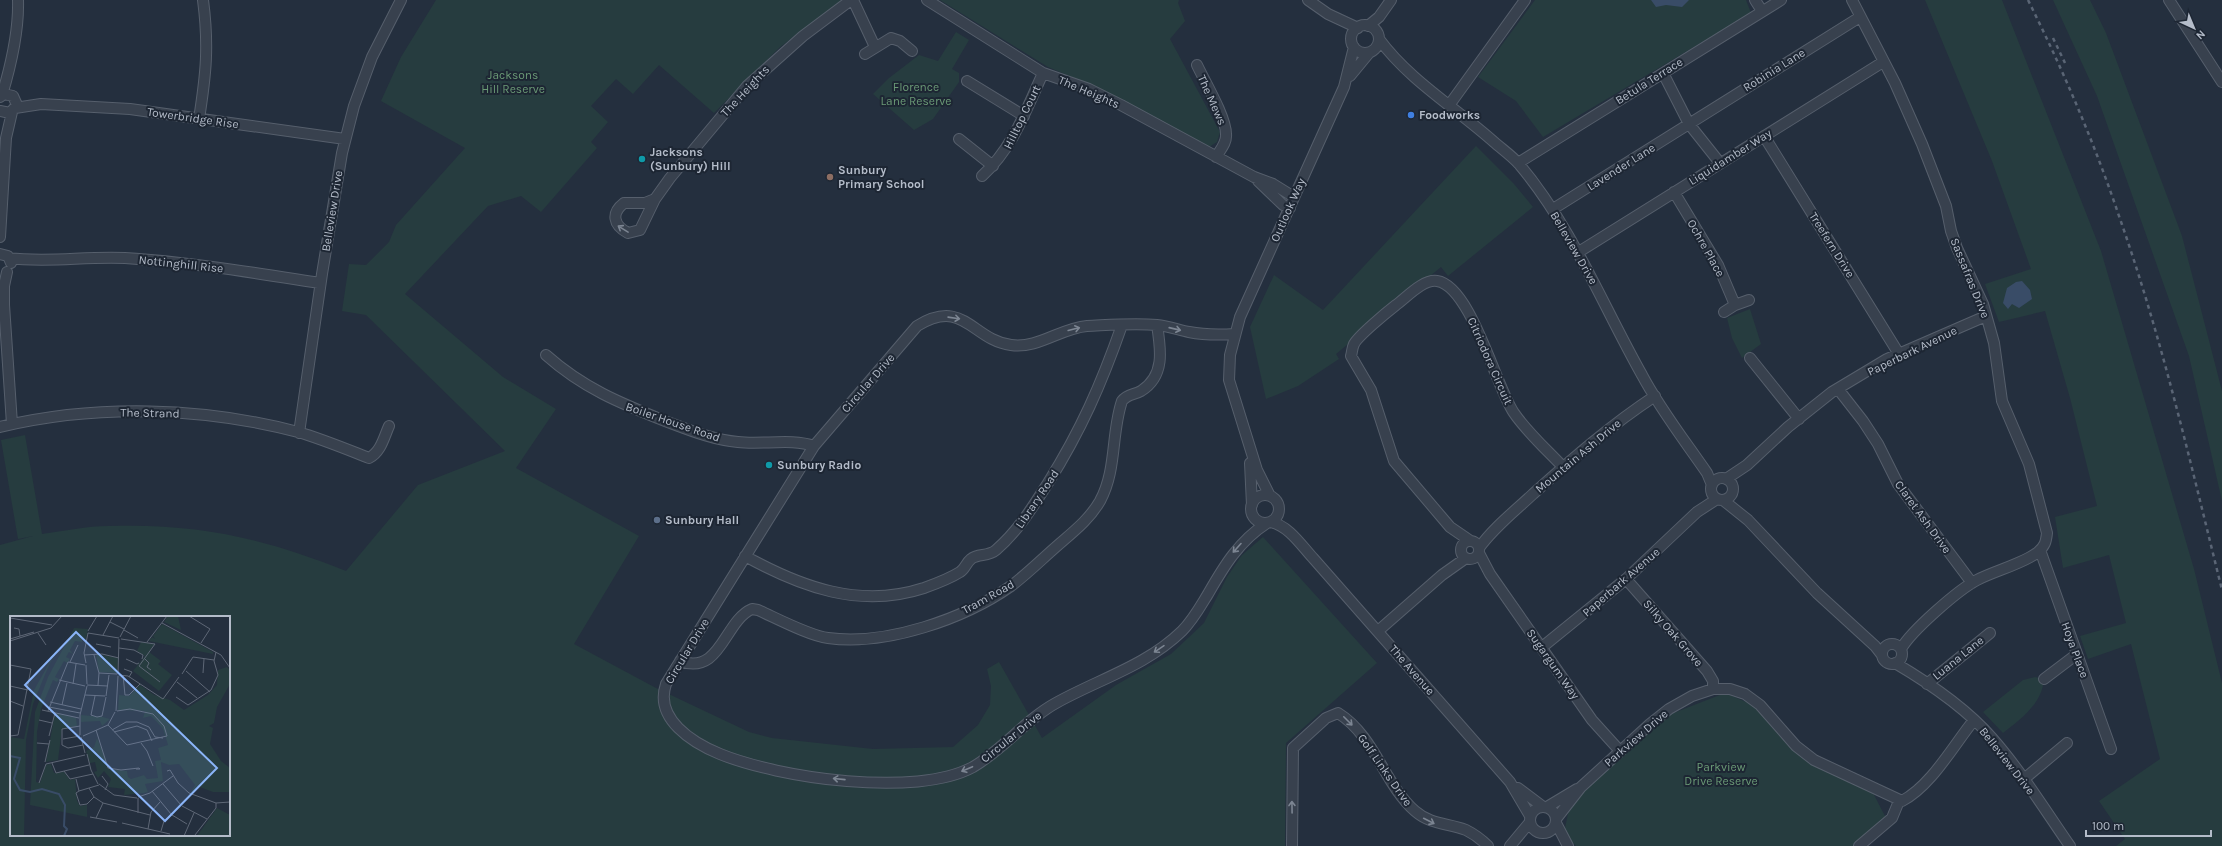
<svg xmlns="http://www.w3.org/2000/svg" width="2222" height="846" viewBox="0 0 2222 846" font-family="Karla,sans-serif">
	<rect width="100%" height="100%" fill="#242f3e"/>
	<path fill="#263c3f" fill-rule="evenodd" d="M436,0H842L779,48L714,113L659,65L633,94L616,79L591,106L608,122L591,142L597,148L541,212L521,196L488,206L405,294L503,377L556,409L516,468L639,536L574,644L656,688L749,732L772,738L873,749L953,747L978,725L990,705L991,686L987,669L999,662L1042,738L1116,685L1171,654L1204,623L1227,577L1242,555L1263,537L1377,663L1286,743L1285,846H0V545L33,536L18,539L1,440L25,435L42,534C64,531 87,526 109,526C197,523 264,538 346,571L418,485L505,451L366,315L342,311L349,264L366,265L389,242L396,225L465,148L381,101L401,57ZM11,617H229V835H11Z
		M940,0H1179L1178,3L1185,21L1170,39L1220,132L1217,142L1209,147L1105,91L1048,67Z
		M1535,0H1746L1751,13L1543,137L1516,101L1478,77Z
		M1925,0H2002L2101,251L2194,569L2222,683V846H2116L2125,839L2099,801L2160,759L2131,644L2088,659L2080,636L2126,623L2109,555L2063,568L2055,517L2097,506L2070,398L2045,311L1999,322L1985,284L2031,269L1992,161Z
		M2053,0H2090L2106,33L2182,236L2222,391V501L2189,356L2097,96Z
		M956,32L969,40L952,69L959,73V82L933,119L914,130L873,94L889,78L919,55L938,61Z
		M1476,146L1514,184L1533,207L1448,276L1441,267L1336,354L1339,359L1298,386L1266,399L1250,327L1274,275L1323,310Z
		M1750,309L1761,344L1742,358L1732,338L1727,318Z
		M2035,677L2044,679C2042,704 2021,719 2003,733L1983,712L2023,680Z
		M1725,693L1758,707L1810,758L1873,793L1886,818L1855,846H1576L1564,833L1571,799L1671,714Z"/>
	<path fill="#394c67" d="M1651,0H1689L1682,7L1666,5L1656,7Z
		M2022,281L2030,290L2032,299L2019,308L2012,304L2008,309L2003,303L2007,288L2016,282Z"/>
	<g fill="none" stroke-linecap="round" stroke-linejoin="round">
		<defs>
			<path id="minor" d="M853,0L875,47
				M927,0L1043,73L1089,89L1121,105L1254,177L1273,184L1294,197
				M1308,0L1328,14L1358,28
				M1755,0L1762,11
				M1852,0L1895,83L1922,144L1946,206L1951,231L1957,248L1983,304L1994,343L2002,401L2029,464L2047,533C2046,542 2045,546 2038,552C2025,563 1994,571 1977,580C1958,590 1911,631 1901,649
				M2169,0L2222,82
				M1351 39a14 14 0 1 1 28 0a14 14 0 1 1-28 0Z
				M1368,26L1379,17L1391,0
				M1379,39C1409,80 1456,108 1494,142C1502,149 1512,156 1519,164C1572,227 1602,304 1642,375C1660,409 1685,441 1707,473L1712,485
				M865,54L891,38L900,41L912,51
				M1197,65C1205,82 1226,117 1226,134C1227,143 1220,150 1216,157
				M1663,73L1689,124L1720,163
				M1350,76L1369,53
				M967,81L1024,116
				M2,95C11,65 19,32 18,0
				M0,97L4,94L13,96L17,105L10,113L0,111
				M1450,104L1525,0
				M15,108L41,104L130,109L345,139
				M199,119C206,74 209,46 203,0
				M1764,136L1899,354
				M959,139L993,166
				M1518,163L1781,0
				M982,176C1013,148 1026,110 1043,73
				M1258,181L1283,205L1290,208
				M1674,192L1718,265L1735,305
				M655,199L645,203H624C611,213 613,225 628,233L640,230L655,199L670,178L747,86L803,36L851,0
				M1553,209L1860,17
				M0,237L6,138L12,112
				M1577,253L1883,62
				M0,254L8,256L11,263
				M9,258C47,263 86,256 125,258C190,262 255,273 320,283
				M7,272L4,286V305L12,424
				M1724,312L1735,305L1749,300
				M1235,334C1220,335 1204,335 1189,332C1179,330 1168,326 1157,325C1134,323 1110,325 1087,326C1061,328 1038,349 1011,345C972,340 964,297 917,326L814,446L666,684C654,719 693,743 720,754C779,778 916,798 973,767C1004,749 1025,720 1056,703C1099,679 1146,666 1182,631C1193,620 1200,607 1208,594C1224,566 1239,541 1267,523
				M546,355C583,388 620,403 665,421C689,430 713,440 738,442C762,445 792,438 814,446
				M1750,358L1799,419
				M1838,389L1863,421L1878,444L1898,484L1972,583
				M0,427C96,404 203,407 298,432C322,439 346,449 369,458C381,452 384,437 389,426
				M299,433L322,274L342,153L354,106L372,57L401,0
				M1250,463L1252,505
				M1711 489a11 11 0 1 1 22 0a11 11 0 1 1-22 0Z
				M1726,479L1747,465L1788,427L1832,392L1887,359L1986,316
				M1251 509a14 14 0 1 1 28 0a14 14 0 1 1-28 0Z
				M1270,496L1257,470L1229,380L1230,355L1240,317L1344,87L1354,47
				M1723,500L1748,520L1817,593L1875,646L1882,655
				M1271,522C1289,526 1301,545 1313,558L1510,782L1530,816
				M1469,540L1450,527L1394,461L1371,390L1351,356C1352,353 1352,348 1354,344C1358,336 1387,312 1396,305C1407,297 1423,279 1437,281C1471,286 1496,387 1514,413C1527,432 1547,450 1563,467
				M1461 550a9 9 0 1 1 18 0a9 9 0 1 1-18 0Z
				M1479,548C1494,527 1515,511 1533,494C1573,458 1611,425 1655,396
				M2040,550L2111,749
				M1479,553L1490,574L1592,720L1620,751
				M745,556C801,587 860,609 924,588C935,584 949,579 960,572C965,569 966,563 971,559C978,553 988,557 996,550C1018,531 1032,508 1048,483C1081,430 1101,385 1122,325
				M1626,579L1707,671L1713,681V689
				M1378,631L1442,575L1466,558
				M1882 654a10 10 0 1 1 20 0a10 10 0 1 1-20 0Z
				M1541,648L1626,579L1697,512L1717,499
				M680,661C721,676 724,621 752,609L758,610C776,618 810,636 828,638C886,646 964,619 1011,586C1027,574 1042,559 1057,546C1073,532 1089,520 1100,501C1117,470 1111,433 1122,401C1127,394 1134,395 1141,391C1165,376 1161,350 1157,325
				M1895,663C1929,683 1966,708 1992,738C2021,771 2045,810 2070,846
				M2044,679L2077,654
				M1927,684L1990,633
				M2024,779L2067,743
				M1518,788L1542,806
				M1530 820a13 13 0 1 1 26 0a13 13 0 1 1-26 0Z
				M1547,807L1577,789
				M1556,819L1581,787L1650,724L1669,709L1692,696L1713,689H1730L1745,694L1760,705L1796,746L1814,760L1902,801C1931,786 1953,746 1974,720
				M1556,823L1568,846
				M1292,846L1293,748L1326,718L1338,713C1375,736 1384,784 1415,811C1431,825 1448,823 1466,830C1474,834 1482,840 1488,846
				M1510,846L1530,822
				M1859,846L1892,818L1899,801"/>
		</defs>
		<use href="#minor" stroke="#565f6c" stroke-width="12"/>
		<use href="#minor" stroke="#38414e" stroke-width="10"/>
		<path stroke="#5a6575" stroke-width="2.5" stroke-dasharray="4 4" stroke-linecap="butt" d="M2028,0C2063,70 2094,142 2119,216C2162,338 2191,465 2222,590
			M2053,38L2065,63"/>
	</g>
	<defs><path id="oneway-shaft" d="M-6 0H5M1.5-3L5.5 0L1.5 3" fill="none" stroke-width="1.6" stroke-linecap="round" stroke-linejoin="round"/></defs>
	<g stroke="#7c8592">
		<use href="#oneway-shaft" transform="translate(623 229) rotate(-148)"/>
		<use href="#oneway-shaft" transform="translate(954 318) rotate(8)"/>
		<use href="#oneway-shaft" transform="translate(1074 329) rotate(-14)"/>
		<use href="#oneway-shaft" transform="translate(1175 329) rotate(13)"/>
		<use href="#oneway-shaft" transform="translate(1237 548) rotate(132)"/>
		<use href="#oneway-shaft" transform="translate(1159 649) rotate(146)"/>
		<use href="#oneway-shaft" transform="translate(1348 721) rotate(45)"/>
		<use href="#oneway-shaft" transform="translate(967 769) rotate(157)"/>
		<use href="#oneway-shaft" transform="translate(839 779) rotate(-174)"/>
		<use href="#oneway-shaft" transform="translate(1292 807) rotate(-91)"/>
		<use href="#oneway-shaft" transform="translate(1429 821) rotate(27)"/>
	</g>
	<circle fill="#3f7fe0" stroke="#1d2633" stroke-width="1.5" cx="1411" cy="115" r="4"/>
	<g fill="#0f9aa8" stroke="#1d2633" stroke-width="1.5">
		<circle cx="642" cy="159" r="4"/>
		<circle cx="769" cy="465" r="4"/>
	</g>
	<circle fill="#8d6e63" stroke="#1d2633" stroke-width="1.5" cx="830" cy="177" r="4"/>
	<circle fill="#5c6f8a" stroke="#1d2633" stroke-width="1.5" cx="657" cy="520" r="4"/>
	<g text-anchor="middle" stroke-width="4" stroke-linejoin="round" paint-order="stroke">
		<g font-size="12" fill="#b4bcc9" stroke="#1d2633">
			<text transform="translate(1774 70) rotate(-32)" y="4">Robinia Lane</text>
			<text transform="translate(1649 81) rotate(-32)" y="4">Betula Terrace</text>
			<text transform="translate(745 91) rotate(-47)" y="4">The Heights</text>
			<text transform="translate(1089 92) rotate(23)" y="4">The Heights</text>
			<text transform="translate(1212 100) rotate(66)" y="4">The Mews</text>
			<text transform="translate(1022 117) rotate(-64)" y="4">Hilltop Court</text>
			<text transform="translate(193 118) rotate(8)" y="4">Towerbridge Rise</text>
			<text transform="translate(1730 157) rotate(-32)" y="4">Liquidamber Way</text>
			<text transform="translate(1621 167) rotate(-32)" y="4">Lavender Lane</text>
			<text transform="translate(1288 210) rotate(-66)" y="4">Outlook Way</text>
			<text transform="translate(332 211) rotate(-81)" y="4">Belleview Drive</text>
			<text transform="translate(1832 245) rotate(58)" y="4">Treefern Drive</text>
			<text transform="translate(1574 248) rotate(60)" y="4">Belleview Drive</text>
			<text transform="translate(1706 248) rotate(61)" y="4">Ochre Place</text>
			<text transform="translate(181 264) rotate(6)" y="4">Nottinghill Rise</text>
			<text transform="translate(1970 278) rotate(68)" y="4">Sassafras Drive</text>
			<text transform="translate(1912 351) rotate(-26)" y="4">Paperbark Avenue</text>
			<text transform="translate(1490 361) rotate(66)" y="4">Citriodora Circuit</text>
			<text transform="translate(868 383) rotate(-49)" y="4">Circular Drive</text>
			<text transform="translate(150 413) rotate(1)" y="4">The Strand</text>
			<text transform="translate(673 422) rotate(19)" y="4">Boiler House Road</text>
			<text transform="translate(1578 456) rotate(-40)" y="4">Mountain Ash Drive</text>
			<text transform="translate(1037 499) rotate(-56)" y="4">Library Road</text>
			<text transform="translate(1923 517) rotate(54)" y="4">Claret Ash Drive</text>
			<text transform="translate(1621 582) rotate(-41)" y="4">Paperbark Avenue</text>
			<text transform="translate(988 597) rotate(-29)" y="4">Tram Road</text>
			<text transform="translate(1673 633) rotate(49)" y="4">Silky Oak Grove</text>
			<text transform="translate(2075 650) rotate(70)" y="4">Hoya Place</text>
			<text transform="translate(687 651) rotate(-59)" y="4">Circular Drive</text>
			<text transform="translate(1958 658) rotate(-39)" y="4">Luana Lane</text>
			<text transform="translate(1553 664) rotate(55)" y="4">Sugargum Way</text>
			<text transform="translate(1412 670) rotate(49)" y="4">The Avenue</text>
			<text transform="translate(1011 737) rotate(-39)" y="4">Circular Drive</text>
			<text transform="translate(1636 738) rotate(-41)" y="4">Parkview Drive</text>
			<text transform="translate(2007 761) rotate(52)" y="4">Belleview Drive</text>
			<text transform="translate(1385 770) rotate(55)" y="4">Golf Links Drive</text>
		</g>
		<g font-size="12" fill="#6b9a76" stroke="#1d2633">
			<text x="513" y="79">Jacksons<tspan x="513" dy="14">Hill Reserve</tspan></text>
			<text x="916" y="91">Florence<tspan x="916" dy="14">Lane Reserve</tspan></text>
			<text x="1721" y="771">Parkview<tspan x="1721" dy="14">Drive Reserve</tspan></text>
		</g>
		<g font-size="12" font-weight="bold" fill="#b4bcc9" stroke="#1d2633" text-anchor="start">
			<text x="1419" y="119">Foodworks</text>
			<text x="650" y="156">Jacksons<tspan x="650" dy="14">(Sunbury) Hill</tspan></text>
			<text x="838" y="174">Sunbury<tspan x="838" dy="14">Primary School</tspan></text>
			<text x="777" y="469">Sunbury Radio</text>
			<text x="665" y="524">Sunbury Hall</text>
		</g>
	</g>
	<g transform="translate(10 616)">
		<rect width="220" height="220" fill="#242f3e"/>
		<path d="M158,0H168L171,14L154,6ZM152,8L203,36V38L139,25L142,21L145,23L143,20ZM59,12L39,49L23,88L16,124L14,220H0V121L14,123L24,74ZM64,12L78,13L76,23L72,22V26L65,25L60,34L63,38L59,36L56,41L60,43L57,47L54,45L49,54L45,61L49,63L47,66L43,64L31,93L27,116L26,166L30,167L36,149L41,148L44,157L54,156L60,164L65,163L67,185L70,190L77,189V201L20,189L25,96L38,61ZM131,26L145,28L139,36L151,45L148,48L162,59L149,75L123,55L135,40L127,35ZM86,38L108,42L107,57L89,56ZM217,51L220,54V68L207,91L204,107L199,110L203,112L200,128L211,145L220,152V176H203L187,170L182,178L181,176L185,169L169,148L159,149L151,146L153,165L135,168L138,176L134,177L114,179L115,173L98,171L101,163L94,155L88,162L84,156L87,155L85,146L80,147L76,135L84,131L87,122L100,153L117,155L118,161L121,163L134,159L137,163L148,162L145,145L151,144L148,132L158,129L153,113L146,105L141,100L133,102L135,95L108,94L109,79L119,80L130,69L144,79L160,84L174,94L198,79L207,69L208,54ZM45,97L66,102L67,110L52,113L48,144L36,146ZM71,99L93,101L100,103L92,110L90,105L71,106ZM207,192L220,199V220H187Z" fill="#263c3f"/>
		<path fill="none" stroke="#394c67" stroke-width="2" d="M0,140L10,142L4,163L10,174L20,176L32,173L49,178L55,189L54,210L57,213L54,220"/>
		<path fill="none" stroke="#5e6776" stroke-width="1" d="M179,0L200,13L191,27M0,2L42,9M100,6L114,13M152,7L211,39L220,52M4,12L9,13L10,20M114,14L128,22M78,15L87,0M28,17L36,29M78,17L109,22M93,19L103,0M110,21L121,0M0,23L24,16M111,23L145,28L129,50L150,66M0,25L41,12L52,0M137,26L157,0M86,28L101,31M109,32L124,34L133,39L132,43M74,39L92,38L109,42M84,39L89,57L107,58M116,43L127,48L129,47M135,43L139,47L137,51L141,54M60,46L68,29M76,47L74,37L78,17M0,49L21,53L8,119L0,120M76,49L77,68M114,53L122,56L119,61M176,55L200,76M193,57L194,43M108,58L109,23M172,58L183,41L204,44M109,59L118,60L153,83L169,61M113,59L115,79H119L130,68M49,64L75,70M167,66L187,82M63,68L66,48M77,69L98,70M88,69L89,57M0,70L18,74M75,79L95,80M85,80L81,99L87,101L92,100L96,81M96,80L99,59M166,81L178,89L201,74L208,59L204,45L206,36M0,85L13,90M40,86L71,93M52,89L57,67M39,91L70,97M32,94L69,102M38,95L58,46L75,49M106,95L108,60M29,104L42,107M98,109L117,129L157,120L154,110L143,98L120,93L107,95M70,110L52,113V129L58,132L73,129M86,114L98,152L111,154L129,152L130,153H126M102,114L116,106H127L139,111L145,121L153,122M104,116L127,110L137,114L142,125M70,119V99L77,70M39,120L45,97M73,120L98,109L105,96M71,121L75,137M53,123L70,120M27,127L39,128M131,127L137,135L143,150M77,138L81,154L88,168M35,146L40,124M42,147L46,157L79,149M36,148L75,139M54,155L60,163L83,158M157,155L160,154L168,167L179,177L206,187V192L185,219M92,160L98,168L95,174M66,163L69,175M29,167L36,148M89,168L104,179L127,182M153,168L171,189M79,172L84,181L93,187L140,199M69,175L66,177L70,189L77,188L84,181M69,175L89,169M142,175L161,198M128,181L140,177L163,160M206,187L220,186M172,188L181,178M172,190L197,203M128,197V182M162,198L171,189M162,199L177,208M80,201L107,206M86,202L93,187M112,207L160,218M138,213L141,196L150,186M151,215L154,205L161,199M174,220L184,197"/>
		<path fill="#8ab4f8" fill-opacity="0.15" stroke="#8ab4f8" stroke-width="2" d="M66,16L207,152L155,205L15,69Z"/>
		<rect width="220" height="220" fill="none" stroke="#b4bcc9" stroke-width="2"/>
	</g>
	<g transform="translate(2194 28) rotate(136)" stroke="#1d2633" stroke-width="3" paint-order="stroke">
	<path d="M0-3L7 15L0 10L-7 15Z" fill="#b4bcc9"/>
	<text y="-6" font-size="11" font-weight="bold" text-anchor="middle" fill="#b4bcc9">N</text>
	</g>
	<path d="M2086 830v6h125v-6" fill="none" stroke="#b4bcc9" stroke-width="2"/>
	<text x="2092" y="830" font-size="12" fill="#b4bcc9" stroke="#1d2633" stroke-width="3" paint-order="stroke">100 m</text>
</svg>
